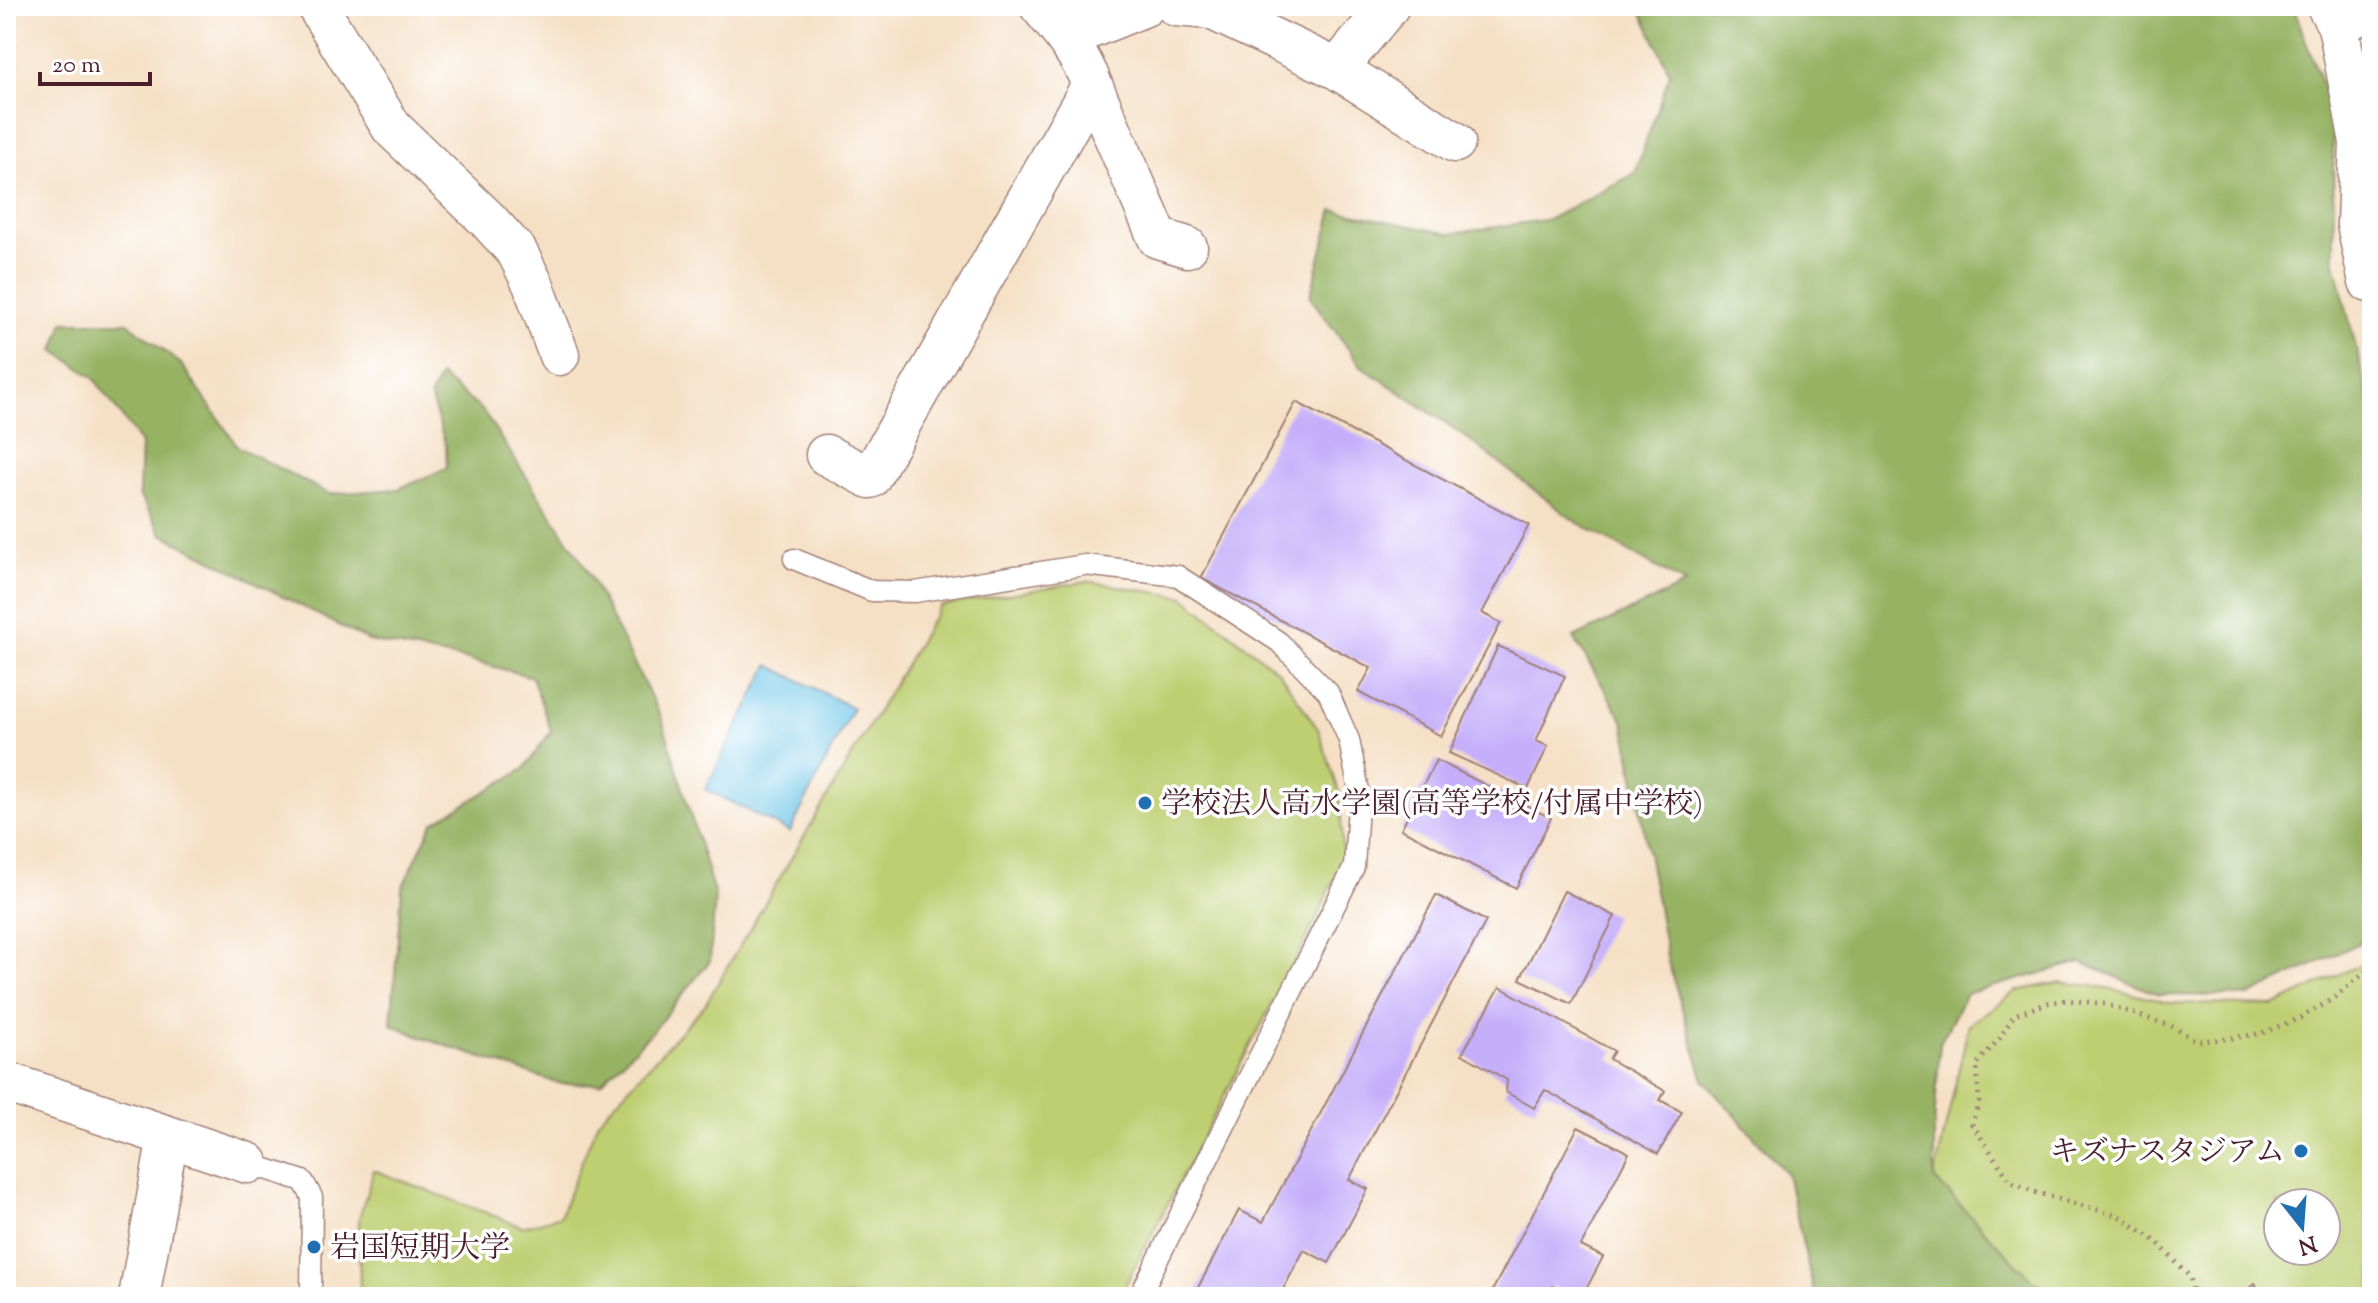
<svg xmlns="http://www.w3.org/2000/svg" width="2378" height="1303" viewBox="0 0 2378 1303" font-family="'Sorts Mill Goudy','Noto Serif JP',serif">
	<rect width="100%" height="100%" fill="#fff"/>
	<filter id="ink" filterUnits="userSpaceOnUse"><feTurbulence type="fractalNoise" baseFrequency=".0125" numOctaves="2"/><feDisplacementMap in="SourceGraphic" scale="16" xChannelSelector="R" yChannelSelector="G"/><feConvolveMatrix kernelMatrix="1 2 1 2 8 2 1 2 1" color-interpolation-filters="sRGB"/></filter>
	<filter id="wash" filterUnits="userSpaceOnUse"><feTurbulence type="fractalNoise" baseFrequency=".006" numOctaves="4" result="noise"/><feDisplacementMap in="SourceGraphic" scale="32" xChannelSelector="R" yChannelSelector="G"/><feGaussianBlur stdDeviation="1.8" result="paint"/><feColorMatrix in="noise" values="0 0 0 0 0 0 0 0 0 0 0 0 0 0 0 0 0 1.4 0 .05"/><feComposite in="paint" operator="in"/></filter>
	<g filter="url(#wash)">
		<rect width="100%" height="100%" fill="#f5e0c5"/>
		<path fill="#becf72" stroke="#84774e" stroke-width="2" fill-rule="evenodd" d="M1086,581L1184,597L1279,672L1318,729L1340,794L1343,860L1315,922L1119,1297H360L359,1218L374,1170L523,1227L560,1216L598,1121L705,1005L940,606Z
			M2372,778V1297H2076L2034,1282L1934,1178L1969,1024L2017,991L2061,982L2107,988L2170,1003L2273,1006L2370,960L2362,904ZM2278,1203H2326V1251H2278Z"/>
		<path fill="#96b264" stroke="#706848" stroke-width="2" d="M1639,6H2293L2333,115L2334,258L2372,413V937L2248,996L2159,995L2081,962L1966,994L1940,1043L1934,1124V1178L2034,1282L2076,1297H1815L1787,1174L1704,1080L1668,962L1624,722L1574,638L1686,584L1573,520L1462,434L1361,366L1310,297L1333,210L1450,234L1550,219L1635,173L1670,73Z
			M64,322H127L181,364L238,447L329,494L398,489L447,468L446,446L430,395L440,376L483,411L585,566L662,719L715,896L710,961L651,1033L601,1083L561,1084L423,1038L391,1024L402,888L433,823L524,769L551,731L532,677L469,660L369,641L162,534L139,495L141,443L93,377L54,350Z"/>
		<path fill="#6ac4e7" stroke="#5a7289" stroke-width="2" d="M769,665L853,708L790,832L705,789Z"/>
		<g id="blocks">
			<path fill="#c5aefa" d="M1296,402L1529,525L1482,613L1501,623L1441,736L1358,692L1371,668L1201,578Z
				M1498,646L1565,676L1536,741L1548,746L1528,789L1449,753Z
				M1436,760L1551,818L1516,888L1401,829Z
				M1564,891L1615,916L1571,1004L1520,979Z
				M1436,895L1486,921L1349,1180L1368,1189L1329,1263L1304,1250L1279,1297H1193L1239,1210L1263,1222Z
				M1500,987L1614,1051L1609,1059L1665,1091L1660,1100L1682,1112L1658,1154L1545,1090L1534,1108L1506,1092L1507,1080L1462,1054Z
				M1578,1127L1629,1153L1581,1246L1603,1257L1582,1297H1573L1552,1286L1547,1297H1489Z
				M2255,1283L2263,1297H2239Z"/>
		</g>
	</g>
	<g filter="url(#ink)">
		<use href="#blocks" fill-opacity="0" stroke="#a08078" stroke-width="2"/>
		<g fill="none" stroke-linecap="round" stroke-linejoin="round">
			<defs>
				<path id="lane" d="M794,559L872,591L915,592L1085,565L1178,576L1279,642L1328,692L1349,740L1359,791L1354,867L1139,1297
					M248,1163L303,1181L312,1197L311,1297"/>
				<path id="street" d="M317,6L392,128L487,219L517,252L533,284L559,355
					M1176,6L1211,9L1337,69
					M1389,6L1337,69L1455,142
					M2327,6L2338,26L2360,142L2357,224L2369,282H2372
					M2338,26L2372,7
					M1066,38L1145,6
					M1092,85L1158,238L1187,247
					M826,455L870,478L1092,85C1081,55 1061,31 1040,6
					M6,1082L248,1163
					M139,1297L168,1137"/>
			</defs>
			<use href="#lane" stroke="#a08078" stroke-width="23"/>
			<use href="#street" stroke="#a08078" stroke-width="43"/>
			<path stroke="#a08078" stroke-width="5" stroke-dasharray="2 6" stroke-linecap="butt" d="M2194,1297L2190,1277L2157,1242L2119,1216L2034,1192L2010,1181L1972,1124L1979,1102L1977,1064L2000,1038L2014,1015L2048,1003L2067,1000L2105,1004L2171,1026L2197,1041L2227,1039L2262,1033L2300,1018L2331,1000L2372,967"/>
			<use href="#lane" stroke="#fff" stroke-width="20"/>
			<use href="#street" stroke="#fff" stroke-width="40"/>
		</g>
	</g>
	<g fill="#1f6fb2" stroke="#fff" stroke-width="3">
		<circle cx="1145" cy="803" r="8"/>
		<circle cx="2301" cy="1151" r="8"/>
		<circle cx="314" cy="1247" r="8"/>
	</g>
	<g text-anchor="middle" stroke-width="7" stroke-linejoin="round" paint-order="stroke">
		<g font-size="30" fill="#4a1f2b" stroke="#fff" text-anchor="start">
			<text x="1161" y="813">学校法人高水学園(高等学校/付属中学校)</text>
			<text x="2285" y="1161" text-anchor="end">キズナスタジアム</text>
			<text x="330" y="1257">岩国短期大学</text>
		</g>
	</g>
	<rect width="2378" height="1303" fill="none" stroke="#fff" stroke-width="32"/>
	<g transform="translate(2302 1227) rotate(163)"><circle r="38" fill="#ffffff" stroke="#b7a5aa" stroke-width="2"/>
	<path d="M0-6L14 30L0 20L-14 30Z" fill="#1f6fb2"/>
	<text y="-12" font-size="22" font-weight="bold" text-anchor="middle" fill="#4a1f2b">N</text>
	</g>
	<path d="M40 72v12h110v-12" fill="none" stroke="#4a1f2b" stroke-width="4"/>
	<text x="52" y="72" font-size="24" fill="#4a1f2b" stroke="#ffffff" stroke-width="6" paint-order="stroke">20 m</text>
</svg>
